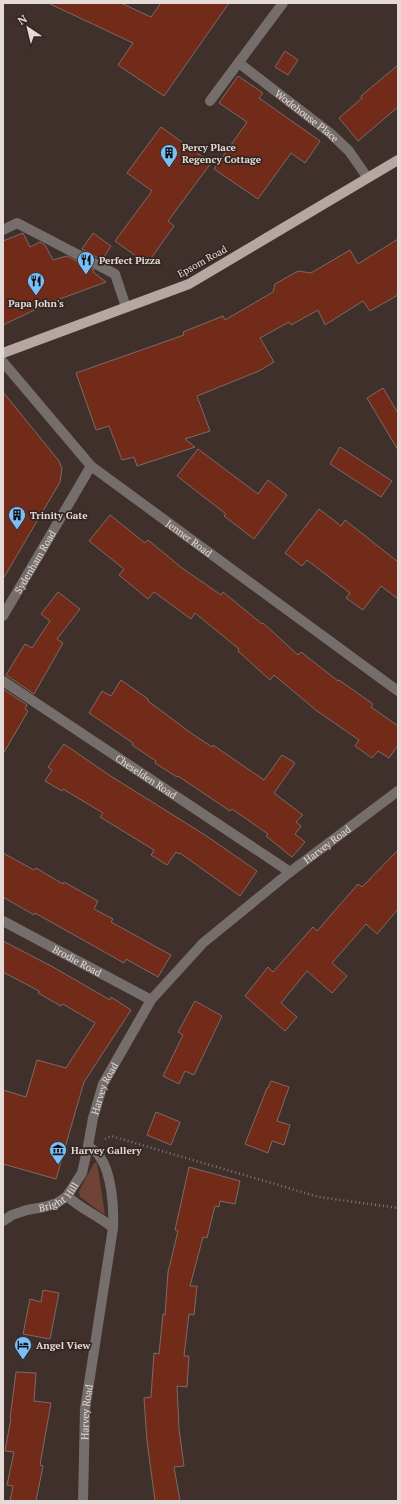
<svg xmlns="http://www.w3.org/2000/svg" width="401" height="1504" viewBox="0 0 401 1504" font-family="'PT Serif',serif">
	<rect width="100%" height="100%" fill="#3f302c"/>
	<path fill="#714337" d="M94,1163H97L105,1215L80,1197L79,1191Z"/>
	<path fill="#732b19" stroke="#7b6a66" d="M48,3H121L151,17L161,3H229L164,96L118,65L133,43Z
		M285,51L298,60L288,75L275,67Z
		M398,65V107L358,141L339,118L362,98L361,96Z
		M238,76L263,93L259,98L320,141L305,163L291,153L258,199L214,169L247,122L219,103Z
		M161,127L211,163L168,221L174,226L147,264L115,241L152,191L127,173Z
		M23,233L30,247L40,242L45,245L53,260L67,256L94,270L93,272L106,282L49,303L3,325V241Z
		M93,233L111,246L102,260L82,249Z
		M398,239V295L370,311L363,301L325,325L318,310L291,325L289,322L260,338L274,362L259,371L197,396L210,431L185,439L195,447L137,466L134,457L122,460L109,426L96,430L76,373L184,335L183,332L223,316L225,320L273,292L275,284L298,271L311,273L350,250L358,264Z
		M383,388L398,413V450L367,398Z
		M3,392L59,461L62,469L60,482L3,579Z
		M340,447L392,481L381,497L330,464Z
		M198,449L258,494L268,480L287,495L254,539L224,516L226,514L177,476Z
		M319,509L341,526L345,520L398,562V599L381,586L363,610L346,598L350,593L307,560L302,566L285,553Z
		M110,515L145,543L148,540L182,568L221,595L223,592L262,624L263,623L298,655L301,652L338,681L339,680L373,704L371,707L398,726V745L389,758L378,751L372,758L355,746L359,740L317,711L274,675L270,680L238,651L239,649L195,613L191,619L154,592L148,599L119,575L124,569L89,541Z
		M58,592L80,609L57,639L63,643L34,694L6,675L25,644L32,648L50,621L41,614Z
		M121,680L148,699V701L191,733L212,747L213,745L264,780L282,755L295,763L274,793L303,815L296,822L301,826L295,834L305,842L292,857L266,836L268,834L232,809L230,811L178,776L177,777L155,763L156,761L132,745L133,743L89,713L102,691L111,696Z
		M3,689L27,705L25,709L28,711L3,754Z
		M64,744L109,775L205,835L257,871L240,896L180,853L179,854L176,852L167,865L151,855L154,850L100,817L103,813L63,789L62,791L45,781L52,770L48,767Z
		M398,850V909L377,934L366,924L332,963L347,976L332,993L307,971L281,1003L297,1017L285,1031L245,996L268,967L273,972L313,927L317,931L358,884L362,887Z
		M3,853L34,870L36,868L63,884L64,882L98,901L94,909L113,919L111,922L171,955L158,977L126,959L124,963L35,913L34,915L3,897Z
		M3,941L53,967L110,1000L111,997L131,1010L84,1082L56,1179L3,1164V1090L26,1097L37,1060L66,1068L95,1023L63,1004L61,1006L38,993L39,991L3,972Z
		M195,1001L222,1016L194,1075L185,1071L179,1084L163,1076L183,1035L178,1032Z
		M271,1081L289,1087L277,1121L290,1125L284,1145L272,1141L268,1153L245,1144L267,1088H268Z
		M156,1112L180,1122L171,1145L147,1135Z
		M189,1167L240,1181L235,1204L220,1201L219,1207L215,1206L207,1238L203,1237L190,1286H197L194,1315L189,1314L184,1356H189L187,1387L177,1386L179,1429L184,1466L174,1467L180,1501H155L147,1441L144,1398L151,1397L154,1353L159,1354L163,1314L165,1315L168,1272L178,1231L175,1230Z
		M43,1290L59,1293L50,1339L23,1334L30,1299L41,1302Z
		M16,1372L36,1373L34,1401L51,1403L40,1465L43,1466L36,1501H10L13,1486L7,1485L14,1452L5,1451L11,1418H10Z"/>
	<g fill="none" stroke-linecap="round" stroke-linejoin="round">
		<path stroke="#857874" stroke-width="2.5" stroke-dasharray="1 3" stroke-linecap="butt" d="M105,1139L111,1136L319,1197L398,1208"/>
		<g stroke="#766e6c" stroke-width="10">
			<path id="s1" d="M239,63L330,133L349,151L367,177"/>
			<path d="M210,101L283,3"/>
			<path d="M3,230L17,223L115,274L126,307"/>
			<path id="s2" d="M3,362L91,466L398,691"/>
			<path id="s3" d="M3,616L91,466"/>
			<path id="s4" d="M3,681L290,872"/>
			<path id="s5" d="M3,921L151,1000"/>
			<path d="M67,1196C81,1209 99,1216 113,1228"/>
			<path id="s6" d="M3,1221L12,1215L27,1210L44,1207L57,1203L67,1196L82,1173L88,1146L93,1118L103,1084L151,1000L203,943L290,872L398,791"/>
			<path id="s7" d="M83,1501L85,1409L113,1228C114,1208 112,1174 100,1157C98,1153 92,1149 88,1146"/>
		</g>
		<path stroke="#b7a7a3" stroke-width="10" d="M3,353L189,284L398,160"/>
	</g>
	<defs>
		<symbol id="building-pin" viewBox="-11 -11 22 30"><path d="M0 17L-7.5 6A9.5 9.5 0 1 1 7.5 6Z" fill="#7abff8" stroke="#342623"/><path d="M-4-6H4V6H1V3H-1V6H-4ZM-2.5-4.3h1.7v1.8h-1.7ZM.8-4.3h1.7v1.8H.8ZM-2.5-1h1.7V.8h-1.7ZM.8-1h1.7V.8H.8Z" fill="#111"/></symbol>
		<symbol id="restaurant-pin" viewBox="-11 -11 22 30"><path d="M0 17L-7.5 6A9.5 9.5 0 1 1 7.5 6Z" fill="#7abff8" stroke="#342623"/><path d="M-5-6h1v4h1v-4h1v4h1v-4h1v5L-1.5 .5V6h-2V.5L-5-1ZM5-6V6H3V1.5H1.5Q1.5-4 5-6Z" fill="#111"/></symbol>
		<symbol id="museum-pin" viewBox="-11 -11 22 30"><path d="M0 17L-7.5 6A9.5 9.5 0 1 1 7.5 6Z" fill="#7abff8" stroke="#342623"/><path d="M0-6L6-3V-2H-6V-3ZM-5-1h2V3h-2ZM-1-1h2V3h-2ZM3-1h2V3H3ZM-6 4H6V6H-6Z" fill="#111"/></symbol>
		<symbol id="hotel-pin" viewBox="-11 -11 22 30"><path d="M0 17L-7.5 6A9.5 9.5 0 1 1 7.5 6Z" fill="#7abff8" stroke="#342623"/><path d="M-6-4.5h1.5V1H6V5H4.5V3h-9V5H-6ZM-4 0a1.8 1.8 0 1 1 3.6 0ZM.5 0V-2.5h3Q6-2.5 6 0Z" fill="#111"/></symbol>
	</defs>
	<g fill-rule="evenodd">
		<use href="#building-pin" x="159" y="143" width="20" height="27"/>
		<use href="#restaurant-pin" x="76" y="250" width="20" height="27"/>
		<use href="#restaurant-pin" x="26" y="271" width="20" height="27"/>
		<use href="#building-pin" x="7" y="505" width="20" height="27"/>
		<use href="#museum-pin" x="48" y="1140" width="20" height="27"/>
		<use href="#hotel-pin" x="13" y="1335" width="20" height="27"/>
	</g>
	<g text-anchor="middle" stroke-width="3.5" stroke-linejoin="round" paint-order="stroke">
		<g font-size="10" fill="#e4dad7" stroke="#342623">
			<text dy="4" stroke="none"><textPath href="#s1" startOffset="86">Wodehouse Place</textPath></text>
			<text transform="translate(202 261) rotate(-29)" y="4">Epsom Road</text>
			<text dy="4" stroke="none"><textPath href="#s2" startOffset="258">Jenner Road</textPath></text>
			<text dy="4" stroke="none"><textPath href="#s3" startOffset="63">Sydenham Road</textPath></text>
			<text dy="4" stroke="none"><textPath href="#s4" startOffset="172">Cheselden Road</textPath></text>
			<text dy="4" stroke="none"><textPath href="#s6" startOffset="521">Harvey Road</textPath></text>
			<text dy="4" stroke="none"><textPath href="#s5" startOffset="84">Brodie Road</textPath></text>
			<text dy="4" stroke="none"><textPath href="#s6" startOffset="185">Harvey Road</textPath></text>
			<text dy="4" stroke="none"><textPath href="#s6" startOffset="62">Bright Hill</textPath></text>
			<text dy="4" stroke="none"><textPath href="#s7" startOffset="89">Harvey Road</textPath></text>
		</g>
		<g font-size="10" font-weight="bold" fill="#e4dad7" stroke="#342623" text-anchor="start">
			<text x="182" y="151">Percy Place<tspan x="182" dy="12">Regency Cottage</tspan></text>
			<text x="99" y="264">Perfect Pizza</text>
			<text x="36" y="307" text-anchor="middle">Papa John's</text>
			<text x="30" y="519">Trinity Gate</text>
			<text x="71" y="1154">Harvey Gallery</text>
			<text x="36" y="1349">Angel View</text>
		</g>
	</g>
	<rect width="401" height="1504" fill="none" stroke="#e4dad7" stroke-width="8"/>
	<g transform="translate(28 28) rotate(325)" stroke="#342623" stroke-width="3" paint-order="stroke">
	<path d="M0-3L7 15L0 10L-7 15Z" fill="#e4dad7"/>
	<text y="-6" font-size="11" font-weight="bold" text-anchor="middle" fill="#e4dad7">N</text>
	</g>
</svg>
